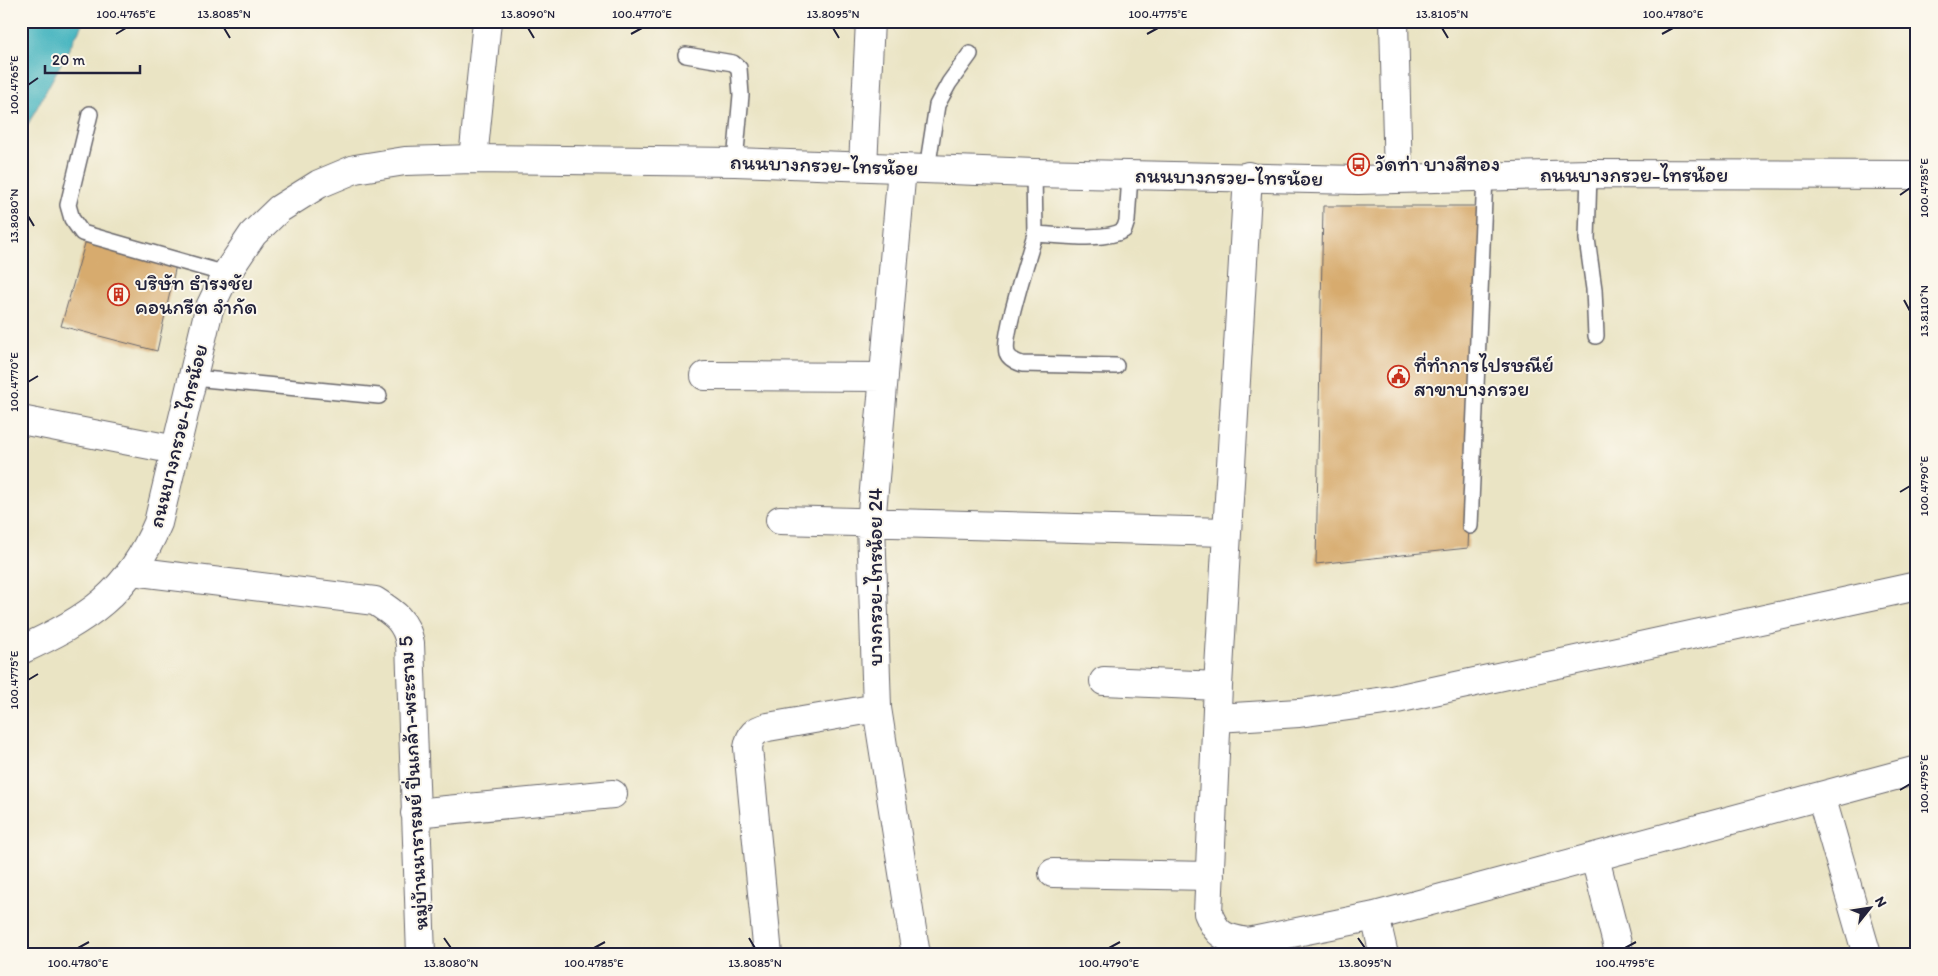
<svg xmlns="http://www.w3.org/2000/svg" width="1938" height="976" viewBox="0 0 1938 976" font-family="Itim,'Playpen Sans Thai',sans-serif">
	<rect width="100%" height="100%" fill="#fbf7ec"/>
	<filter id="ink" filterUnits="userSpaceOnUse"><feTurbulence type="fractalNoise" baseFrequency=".02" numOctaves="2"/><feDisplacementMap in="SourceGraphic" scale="10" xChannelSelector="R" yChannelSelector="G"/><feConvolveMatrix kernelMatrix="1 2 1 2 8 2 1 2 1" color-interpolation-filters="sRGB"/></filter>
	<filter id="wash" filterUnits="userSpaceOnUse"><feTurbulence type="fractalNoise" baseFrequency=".0096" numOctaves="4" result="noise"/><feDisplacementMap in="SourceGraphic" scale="20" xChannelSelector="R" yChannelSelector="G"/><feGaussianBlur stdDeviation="1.12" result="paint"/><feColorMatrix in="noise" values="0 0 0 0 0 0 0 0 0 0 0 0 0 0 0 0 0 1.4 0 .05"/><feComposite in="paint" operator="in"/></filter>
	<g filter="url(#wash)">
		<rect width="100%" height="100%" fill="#eae4c4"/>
		<path fill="#47b5c0" stroke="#346c7e" d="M21,21H84L21,137Z"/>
		<g id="blocks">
			<path fill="#d7ab6e" d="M1323,206H1483L1468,548L1316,564Z
				M86,240L176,265L157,351L61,326Z"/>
		</g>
	</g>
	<g filter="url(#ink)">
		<use href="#blocks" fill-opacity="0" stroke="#68666b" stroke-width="1"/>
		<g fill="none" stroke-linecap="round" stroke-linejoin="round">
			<defs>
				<path id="lane" d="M686,55L733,63L739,68L741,95L735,162
					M90,114L68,205L72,219L82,233L226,274
					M927,169L937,105L949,83L970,54
					M1034,173L1035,234C1060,235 1103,242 1124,230L1127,221L1130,175
					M1589,174L1587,239L1594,289L1596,336
					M1035,234C1029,256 1002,336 1007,353C1009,359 1016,362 1022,364L1116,366
					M194,378L379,396
					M1470,526L1485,176"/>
				<path id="street" d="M1394,21L1398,178
					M473,159L487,21
					M863,166L870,21
					M902,168L871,524L877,708L916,955
					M1248,176L1218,686L1208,913C1217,936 1224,938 1248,942L1375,916L1917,770
					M705,376L884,377
					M21,420L176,450
					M780,520L1226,532
					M132,571L375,601C394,613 406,621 410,643L421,955
					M1104,681L1218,686
					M1217,718L1299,713L1392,700L1917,586
					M1821,796L1867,955
					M415,813L613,794
					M1595,858L1620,955
					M1053,873L1210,876
					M1375,916L1384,955
					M768,955L748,748C750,735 755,730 768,727L877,708"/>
				<path id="secondary" d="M21,650C87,620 129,593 158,523L209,309L226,274L253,234L279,209L319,184L355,169L405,161L473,159L735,162L1034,173L1358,180L1589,174L1917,175"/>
			</defs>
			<use href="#lane" stroke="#68666b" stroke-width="18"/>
			<use href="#street" stroke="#68666b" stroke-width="30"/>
			<use href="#secondary" stroke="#68666b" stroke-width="30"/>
			<use href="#lane" stroke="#fff" stroke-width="15"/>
			<use href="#street" stroke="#fff" stroke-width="28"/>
			<use href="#secondary" stroke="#fff" stroke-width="28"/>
		</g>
	</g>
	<path fill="none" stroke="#22223b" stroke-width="2" d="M224,28L230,38M528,28L534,38M833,28L839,38M1442,28L1448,38M116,34L126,28M631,34L642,28M1147,34L1158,28M1662,34L1673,28M28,85L38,78M1900,195L1910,188M28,216L34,226M1904,300L1910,311M28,382L38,376M1900,492L1910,486M28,680L38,674M1900,790L1910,784M444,938L451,948M749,938L755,948M1358,938L1365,948M78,948L89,942M594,948L605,942M1109,948L1120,942M1625,948L1636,942"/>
	<defs>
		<symbol id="bus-ring" viewBox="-11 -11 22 22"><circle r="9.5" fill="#fbf7ec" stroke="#c8321e" stroke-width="1.5"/><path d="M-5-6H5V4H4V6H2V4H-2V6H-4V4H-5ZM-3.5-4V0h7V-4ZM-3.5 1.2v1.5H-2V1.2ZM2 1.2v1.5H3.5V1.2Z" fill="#c8321e"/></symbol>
		<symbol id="building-ring" viewBox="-11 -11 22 22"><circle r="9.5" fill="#fbf7ec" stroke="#c8321e" stroke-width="1.5"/><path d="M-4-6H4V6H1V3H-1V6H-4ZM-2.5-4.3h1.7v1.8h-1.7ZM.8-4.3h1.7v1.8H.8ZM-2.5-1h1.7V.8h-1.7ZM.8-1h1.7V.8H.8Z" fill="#c8321e"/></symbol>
		<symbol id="civic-ring" viewBox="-11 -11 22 22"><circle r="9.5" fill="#fbf7ec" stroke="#c8321e" stroke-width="1.5"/><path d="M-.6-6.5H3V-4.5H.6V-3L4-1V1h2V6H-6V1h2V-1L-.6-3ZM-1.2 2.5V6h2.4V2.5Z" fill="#c8321e"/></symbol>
	</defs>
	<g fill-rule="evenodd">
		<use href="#bus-ring" x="1346" y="152" width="25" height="25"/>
		<use href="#building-ring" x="106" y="282" width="25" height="25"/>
		<use href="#civic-ring" x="1386" y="364" width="25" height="25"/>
	</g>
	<g text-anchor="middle" stroke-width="4" stroke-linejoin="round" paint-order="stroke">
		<g font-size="21" fill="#22223b" stroke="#fbf7ec" text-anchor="start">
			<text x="1375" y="171">วัดท่า บางสีทอง</text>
			<text x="135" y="290">บริษัท ธำรงชัย<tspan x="135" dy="24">คอนกรีต จำกัด</tspan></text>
			<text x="1414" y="372">ที่ทำการไปรษณีย์<tspan x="1414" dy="24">สาขาบางกรวย</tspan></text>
		</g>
		<g font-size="21" fill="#22223b" stroke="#fbf7ec">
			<text transform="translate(824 165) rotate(2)" y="7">ถนนบางกรวย-ไทรน้อย</text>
			<text x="1634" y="182">ถนนบางกรวย-ไทรน้อย</text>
			<text transform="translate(1229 177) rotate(1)" y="7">ถนนบางกรวย-ไทรน้อย</text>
			<text transform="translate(178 436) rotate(-76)" y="7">ถนนบางกรวย-ไทรน้อย</text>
			<text transform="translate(875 577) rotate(-90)" y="7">บางกรวย-ไทรน้อย 24</text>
			<text transform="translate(413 783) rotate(-93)" y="7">หมู่บ้านนารารมย์ ปิ่นเกล้า-พระราม 5</text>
		</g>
	</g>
	<rect width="1938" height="976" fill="none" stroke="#fbf7ec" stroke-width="55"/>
	<g transform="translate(1870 908) rotate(60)" stroke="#fbf7ec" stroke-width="4" paint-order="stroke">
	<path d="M0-4L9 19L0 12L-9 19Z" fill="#22223b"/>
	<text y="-8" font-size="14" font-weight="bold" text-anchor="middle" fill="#22223b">N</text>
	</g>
	<path d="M45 65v8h95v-8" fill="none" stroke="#22223b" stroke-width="2.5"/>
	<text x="52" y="65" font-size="15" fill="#22223b" stroke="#fbf7ec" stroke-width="4" paint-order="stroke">20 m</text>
	<rect x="28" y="28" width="1882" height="920" fill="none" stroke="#22223b" stroke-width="2"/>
	<g font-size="12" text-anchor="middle" fill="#22223b">
		<text x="126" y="18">100.4765°E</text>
		<text x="224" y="18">13.8085°N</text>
		<text x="528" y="18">13.8090°N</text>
		<text x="642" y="18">100.4770°E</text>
		<text x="833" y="18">13.8095°N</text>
		<text x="1158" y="18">100.4775°E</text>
		<text x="1442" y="18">13.8105°N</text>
		<text x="1673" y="18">100.4780°E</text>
		<text transform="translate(14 85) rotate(-90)" y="4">100.4765°E</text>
		<text transform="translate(1924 188) rotate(-90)" y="4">100.4785°E</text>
		<text transform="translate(14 216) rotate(-90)" y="4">13.8080°N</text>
		<text transform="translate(1924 311) rotate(-90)" y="4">13.8110°N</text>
		<text transform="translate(14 382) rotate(-90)" y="4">100.4770°E</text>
		<text transform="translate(1924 486) rotate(-90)" y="4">100.4790°E</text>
		<text transform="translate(14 680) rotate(-90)" y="4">100.4775°E</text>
		<text transform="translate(1924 784) rotate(-90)" y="4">100.4795°E</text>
		<text x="78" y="967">100.4780°E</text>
		<text x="451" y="967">13.8080°N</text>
		<text x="594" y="967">100.4785°E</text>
		<text x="755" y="967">13.8085°N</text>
		<text x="1109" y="967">100.4790°E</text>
		<text x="1365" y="967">13.8095°N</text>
		<text x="1625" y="967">100.4795°E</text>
	</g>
</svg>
